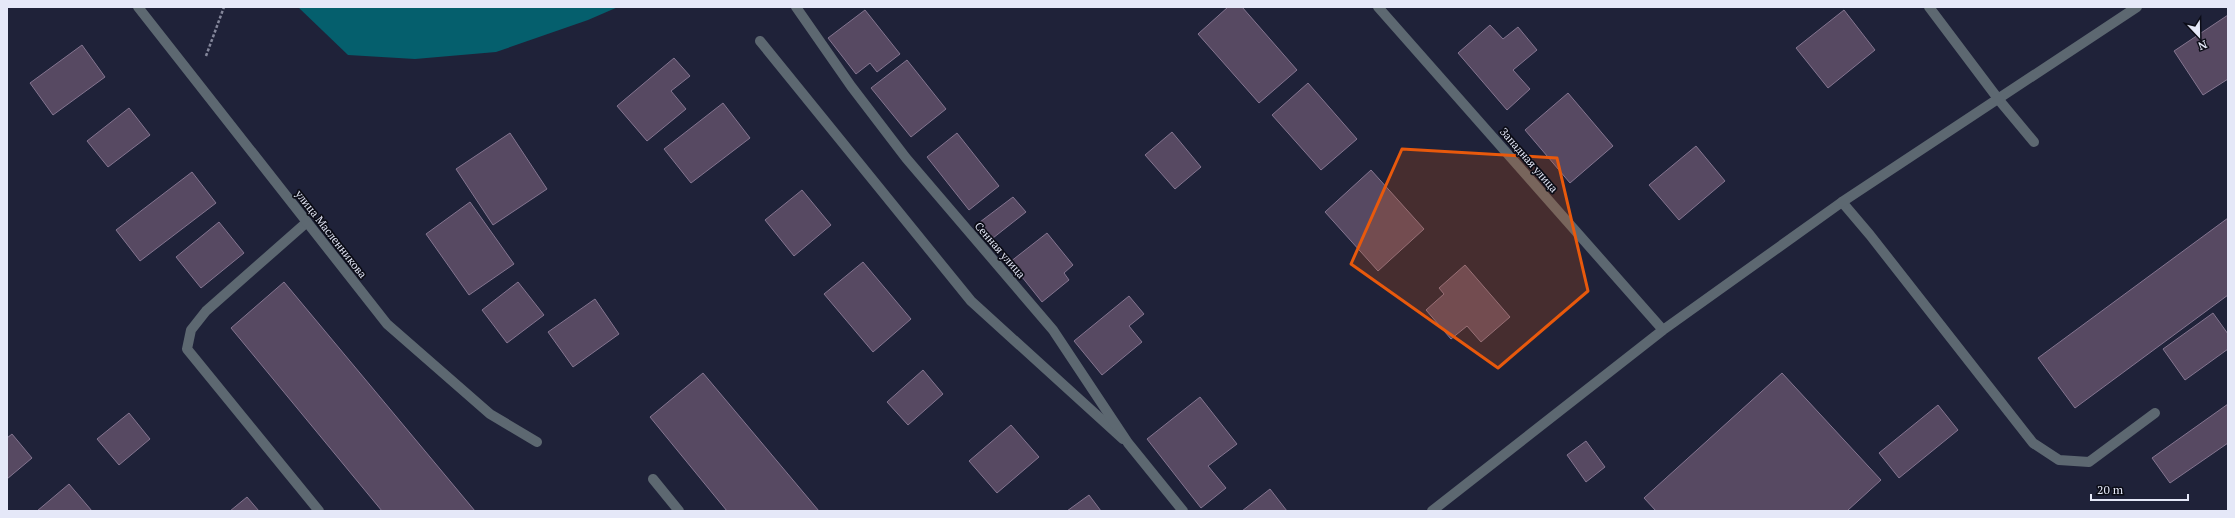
<svg xmlns="http://www.w3.org/2000/svg" width="2235" height="518" viewBox="0 0 2235 518" font-family="'PT Serif',serif">
	<rect width="100%" height="100%" fill="#1f2239"/>
	<path fill="#055f6d" d="M298,7H618L588,20L496,52L415,59L348,55Z"/>
	<path fill="#574962" stroke="#847590" d="M1228,7H1242L1297,70L1259,103L1198,34Z
		M865,10L900,54L877,72L870,63L856,74L828,38Z
		M1844,10L1875,50L1828,88L1796,48Z
		M2228,15V79L2203,95L2174,51Z
		M1490,25L1503,39L1518,27L1537,50L1513,70L1530,89L1507,110L1458,53Z
		M82,45L105,77L53,115L30,83Z
		M674,58L690,76L671,91L686,109L647,141L617,106Z
		M907,60L946,109L911,137L871,88Z
		M1308,83L1357,139L1321,170L1272,115Z
		M1568,93L1613,146L1570,183L1525,130Z
		M723,103L750,138L691,183L664,149Z
		M129,108L150,135L108,167L87,141Z
		M1172,132L1201,167L1175,189L1145,155Z
		M510,133L547,189L493,225L456,169Z
		M957,133L999,186L969,210L927,157Z
		M1696,146L1725,181L1679,220L1649,185Z
		M1371,170L1424,229L1378,271L1325,212Z
		M192,172L216,203L140,261L116,230Z
		M802,190L831,225L794,256L765,220Z
		M1013,197L1026,212L993,238L980,222Z
		M470,202L514,264L469,295L426,234Z
		M2228,218V295L2075,408L2038,358Z
		M219,222L244,253L201,288L176,257Z
		M1047,233L1073,265L1064,273L1069,280L1042,302L1010,262Z
		M863,262L911,319L873,352L824,294Z
		M1465,265L1510,317L1481,342L1467,326L1451,339L1426,310L1444,294L1439,288Z
		M284,282L475,511H382L231,328Z
		M518,282L544,315L507,343L482,310Z
		M1129,296L1144,314L1129,326L1142,342L1102,375L1074,341Z
		M595,299L619,334L573,367L548,332Z
		M2213,313L2228,334V349L2185,380L2163,349Z
		M923,370L943,394L908,425L887,402Z
		M703,373L819,511H727L650,417Z
		M1782,373L1881,480L1847,511H1656L1644,498Z
		M1200,397L1237,444L1208,466L1226,488L1201,508L1147,439Z
		M2228,404V443L2170,483L2152,458Z
		M1938,405L1958,430L1899,478L1879,453Z
		M129,413L150,439L119,465L97,439Z
		M1011,425L1039,457L997,493L969,461Z
		M12,434L32,458L7,479V438Z
		M1586,441L1605,467L1586,482L1567,455Z
		M69,484L92,511H37Z
		M1270,489L1287,511H1242Z
		M1089,495L1101,511H1067Z
		M247,497L259,511H230Z"/>
	<g fill="none" stroke-linecap="round" stroke-linejoin="round">
		<path stroke="#84879b" stroke-width="2.5" stroke-dasharray="3 2" stroke-linecap="butt" d="M206,56L224,7"/>
		<path stroke="#5d6871" stroke-width="10" d="M760,41L971,301L1123,439
			M1999,100L2034,142
			M1842,202L1870,235L2033,443L2059,460L2089,462L2155,413
			M307,222L206,311L191,330L187,349L319,511
			M653,479L679,511"/>
		<path stroke="#5d6871" stroke-width="10" d="M138,7L387,324L490,414L537,442
			M796,7L851,86L906,158L1053,330L1128,443L1183,511
			M1378,7L1663,330
			M1929,7L1999,100
			M1432,511L1663,330L1842,202L2137,7"/>
	</g>
	<path fill="#e8590c" fill-opacity="0.2" stroke="#e8590c" stroke-width="3" stroke-linejoin="round" d="M1402,149L1557,158L1588,291L1498,368L1351,264Z"/>
	<g text-anchor="middle" stroke-width="3.5" stroke-linejoin="round" paint-order="stroke">
		<g font-size="11" fill="#e5e8f8" stroke="#0b0c16">
			<text transform="translate(1529 160) rotate(49)" y="4">Западная улица</text>
			<text transform="translate(331 234) rotate(52)" y="4">улица Масленникова</text>
			<text transform="translate(1000 250) rotate(49)" y="4">Сенная улица</text>
		</g>
	</g>
	<rect width="2235" height="518" fill="none" stroke="#e5e8f8" stroke-width="16"/>
	<g transform="translate(2199 36) rotate(158)" stroke="#0b0c16" stroke-width="3" paint-order="stroke">
	<path d="M0-3L7 15L0 10L-7 15Z" fill="#e5e8f8"/>
	<text y="-6" font-size="11" font-weight="bold" text-anchor="middle" fill="#e5e8f8">N</text>
	</g>
	<path d="M2091 494v6h97v-6" fill="none" stroke="#e5e8f8" stroke-width="2"/>
	<text x="2097" y="494" font-size="12" fill="#e5e8f8" stroke="#0b0c16" stroke-width="3" paint-order="stroke">20 m</text>
</svg>
